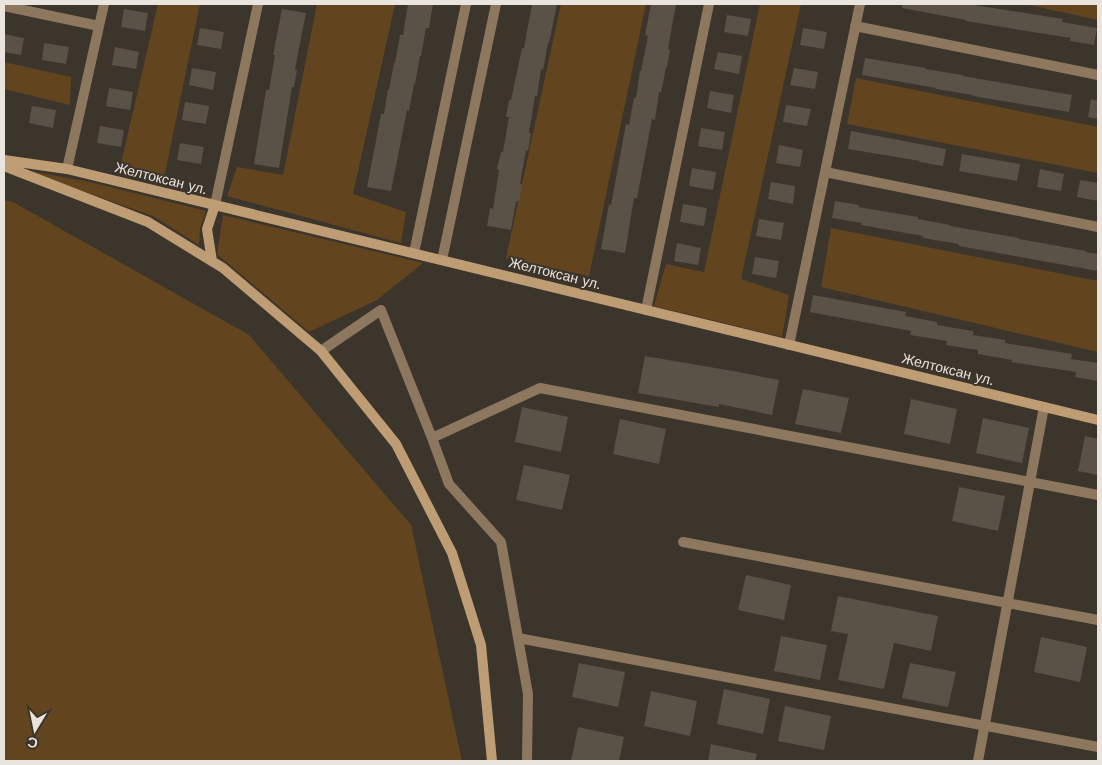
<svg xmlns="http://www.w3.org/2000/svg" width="1102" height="765" viewBox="0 0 1102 765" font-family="'Work Sans',sans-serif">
	<rect width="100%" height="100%" fill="#3c352b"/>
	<path fill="#62451f" d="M158,4H200L164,178L120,168Z
		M317,4H395L353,194L406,212L401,243L227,196L237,167L283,175Z
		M561,4H646L589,276L506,258Z
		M760,4H801L741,279L789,295L782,337L654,306L666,264L704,272Z
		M1025,4H1098V20Z
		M4,62L71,77L70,105L4,89Z
		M856,78L1098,127V173L847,124Z
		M24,170L90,182L206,211L200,228L199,245L153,216Z
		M4,200L13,202L249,335L411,525L462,761H4Z
		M223,215L423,263L377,300L309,332L217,254Z
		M831,228L1098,281V352L821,287Z"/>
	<path fill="#5a5147" d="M408,4H433L429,28H426L421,56H420L415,84H414L409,111L407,110L391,191L367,187L381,114H384L388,89L389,90L394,63H395L400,35H403Z
		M532,4H557L549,43H548L543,70L541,69L537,96H535L529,133H531L528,151L526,150L520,184H522L519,202L516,201L511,230L487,226L490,208L493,209L499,170L497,169L501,152H503L509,117H506L509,100H511L522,48H524Z
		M651,4H676L668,49L670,50L667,67H666L661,93L659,92L655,120L652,119L637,198H634L625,253L601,249L609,204L611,205L626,124L629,125L634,98H636L640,71H641L648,36L645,35Z
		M902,4H968L1063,19L1062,22L1097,28L1094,45L1070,41V38L966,21V20L902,8Z
		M124,9L148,13L145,31L121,27Z
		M282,9L306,13L295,69L297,70L294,87H292L279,168L254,164L266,90H269L275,55H273Z
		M727,15L751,19L748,36L724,32Z
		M200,28L224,32L221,49L197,45Z
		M803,28L827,32L824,49L800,45Z
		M4,34L24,38L21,55L4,52Z
		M44,43L69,47L66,64L42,60Z
		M115,47L139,52L136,69L112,65Z
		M718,52L742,56L739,74L714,69Z
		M865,58L926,68L925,69L963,75V76L1072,95L1069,112L973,96V95L936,89V88L862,75Z
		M192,68L216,72L213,90L189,85Z
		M794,68L818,72L815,89L790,85Z
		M109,88L133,92L130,110L106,106Z
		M710,91L734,95L731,113L707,108Z
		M1091,99L1098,101V119L1088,117Z
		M185,102L209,106L206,124L182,120Z
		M786,105L811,109L807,126L783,122Z
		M32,106L56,110L53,128L29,123Z
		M100,126L124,130L121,147L97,143Z
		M701,128L725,132L722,150L698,146Z
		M851,131L946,149L943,166L919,162L920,161L848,149Z
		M180,143L204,147L201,164L177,160Z
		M779,145L803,150L800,167L776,163Z
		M962,154L1020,164L1017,181L959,171Z
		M692,168L716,172L713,190L689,186Z
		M1040,169L1064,174L1061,191L1037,187Z
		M1080,180L1098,183V201L1077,197Z
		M771,182L795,186L793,204L768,199Z
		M835,201L859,205L858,207L918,217V219L950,225V226L1019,238V239L1086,251V252L1098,254V271L959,246V244L923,238V236L861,225L862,223L832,218Z
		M683,204L707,208L704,226L680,222Z
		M759,219L784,223L781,240L756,236Z
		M677,243L701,248L698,265L674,261Z
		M755,257L779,261L776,278L752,274Z
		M813,295L906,312L905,316L937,322V325L973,331V335L1005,340V343L1072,354L1071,359L1098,363V381L1075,377L1076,372L1011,362L1012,360L978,354V350L946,345L947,341L910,335L911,331L810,312Z
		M645,356L733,371L779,380L772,415L719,404V407L638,393Z
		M803,389L849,398L841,433L795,424Z
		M911,399L957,409L950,444L904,434Z
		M522,407L568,417L561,452L515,442Z
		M983,418L1029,428L1022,463L976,453Z
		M620,419L666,429L659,464L613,454Z
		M1085,436L1098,439V475L1078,471Z
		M524,465L570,475L562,510L516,500Z
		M959,487L1005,496L998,531L952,521Z
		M746,575L791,585L784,620L738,610Z
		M838,596L938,616L931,651L894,643L884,689L838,680L848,634L831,631Z
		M781,636L827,645L820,680L774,671Z
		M1041,637L1087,647L1080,682L1034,672Z
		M579,663L625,672L618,707L572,697Z
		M910,663L956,672L948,707L902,698Z
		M724,689L770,699L763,734L717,724Z
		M651,691L697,701L690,736L644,726Z
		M785,706L831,716L824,750L778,741Z
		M578,727L624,737L619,761H571Z
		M711,744L757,754L755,761H708Z"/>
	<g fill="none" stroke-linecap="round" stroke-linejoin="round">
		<path stroke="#8d785f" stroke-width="10" d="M4,6L99,26
			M855,26L1098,75
			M67,169L104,4
			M825,172L1098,227
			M215,205L258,4
			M414,253L466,4
			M442,260L496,4
			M646,310L709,4
			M789,345L860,4
			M321,351L381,310L432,438L449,484L501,542L528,694L527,761
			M432,438L540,388L1098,495
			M683,542L1098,620
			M518,638L1098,747
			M978,761L1044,407"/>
		<path stroke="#be9c74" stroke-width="10" d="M4,160L67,169L1098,420
			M4,166L148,222L223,268L321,351L396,444L452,553L481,645L492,761
			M212,261L207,229L215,205"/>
	</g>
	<g text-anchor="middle" stroke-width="4" stroke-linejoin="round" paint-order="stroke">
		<g font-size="14" fill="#e9e4de" stroke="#3c352b">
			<text transform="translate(161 178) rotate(14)" y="5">Желтоксан ул.</text>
			<text transform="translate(555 273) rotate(14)" y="5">Желтоксан ул.</text>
			<text transform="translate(948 369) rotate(14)" y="5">Желтоксан ул.</text>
		</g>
	</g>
	<rect width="1102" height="765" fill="none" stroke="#e9e4de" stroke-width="10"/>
	<g transform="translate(35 730) rotate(190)" stroke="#3c352b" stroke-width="4" paint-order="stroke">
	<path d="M0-4L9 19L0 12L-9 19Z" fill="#e9e4de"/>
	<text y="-8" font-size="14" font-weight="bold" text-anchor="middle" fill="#e9e4de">С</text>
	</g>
</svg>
